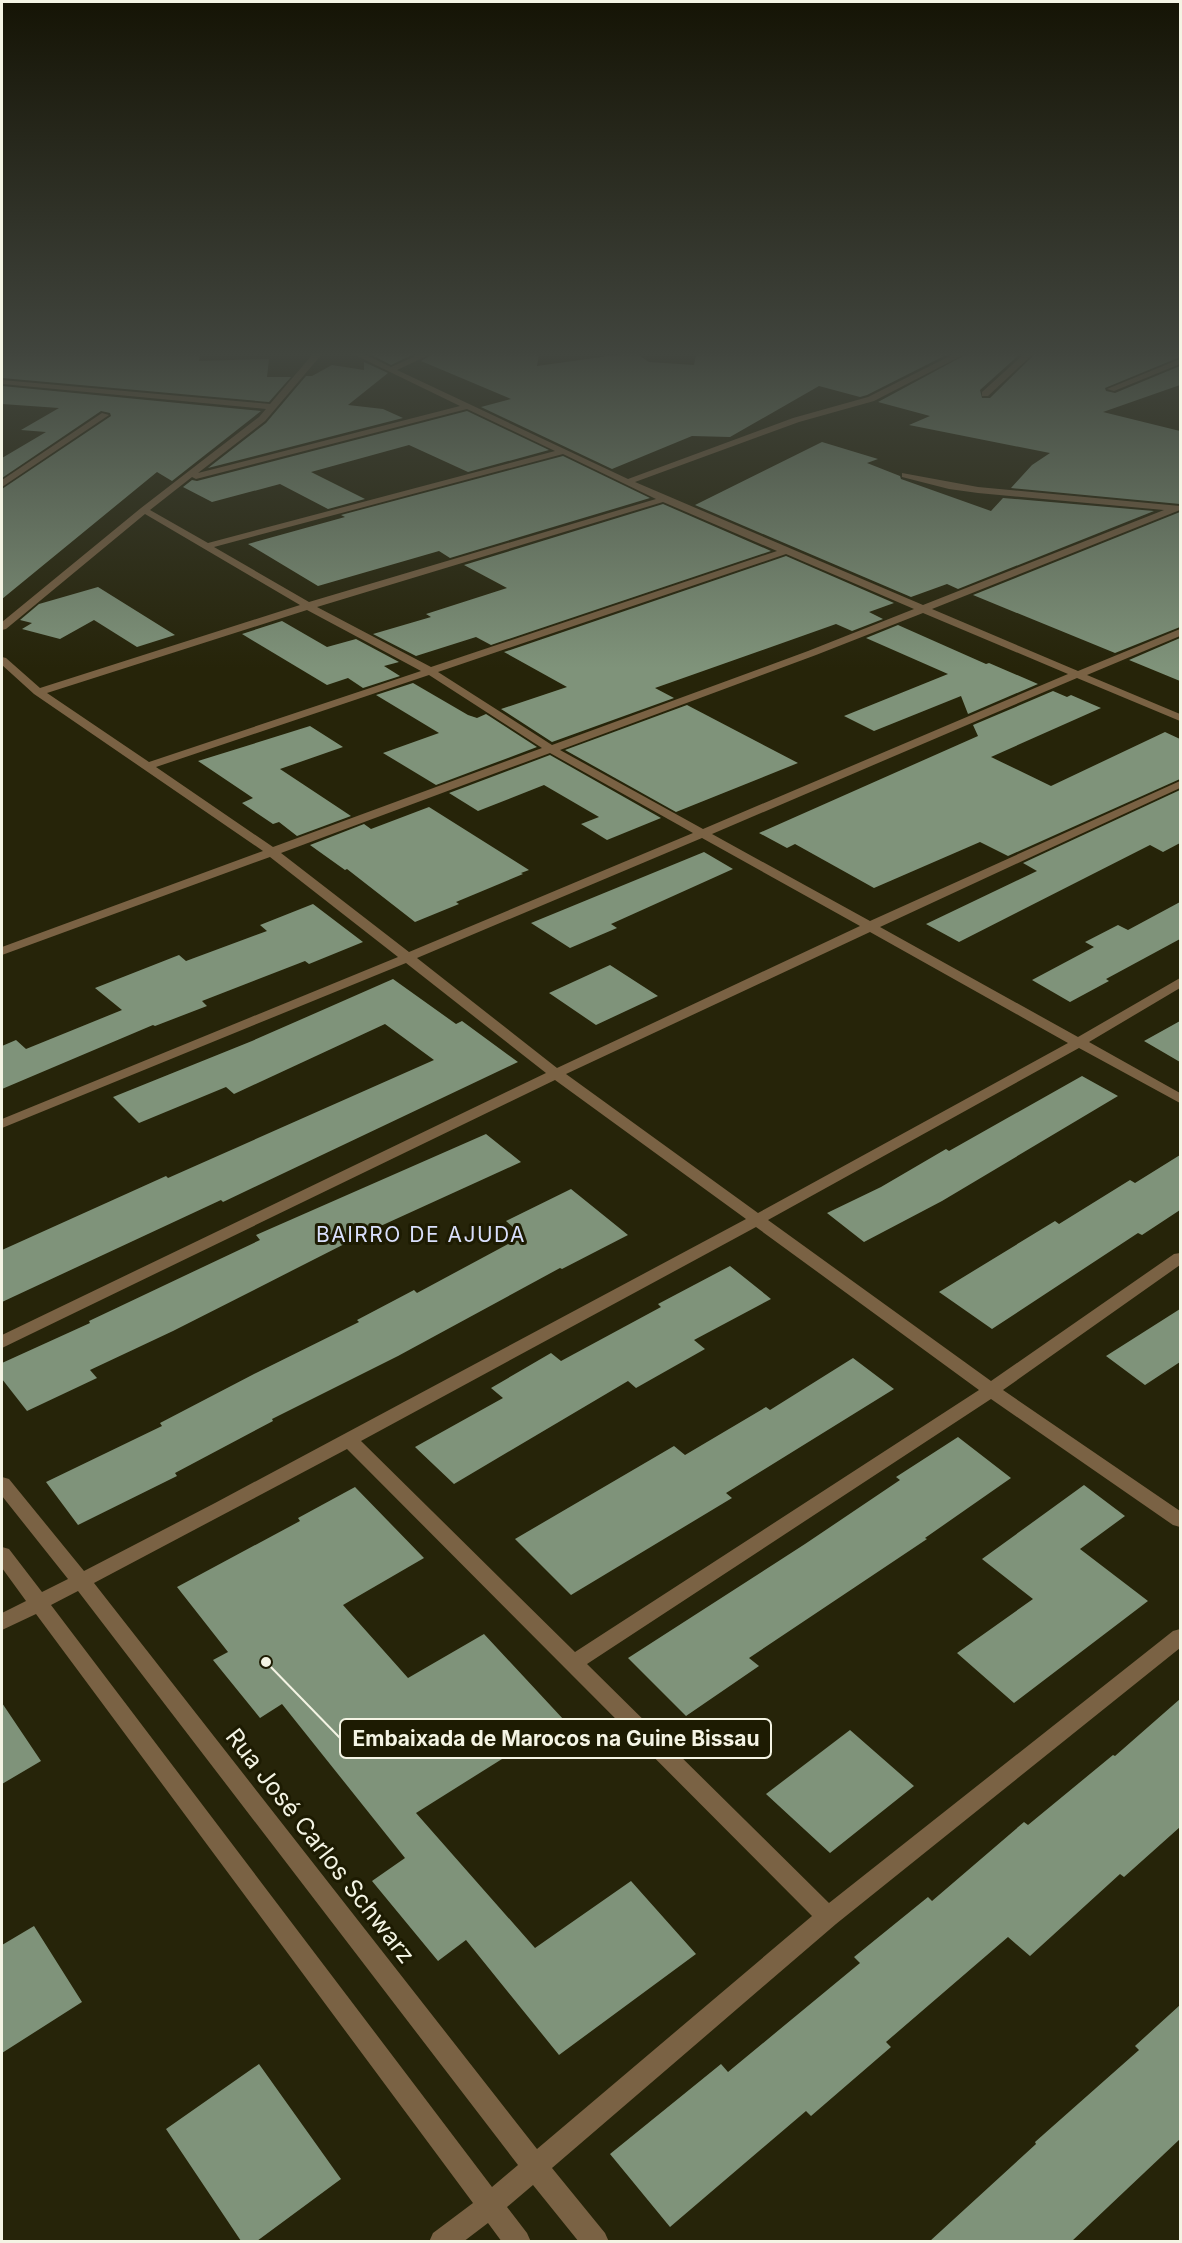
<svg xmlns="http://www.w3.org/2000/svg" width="1182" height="2243" viewBox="0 0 1182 2243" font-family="Inter,sans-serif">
	<rect width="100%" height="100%" fill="#262409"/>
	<path fill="#7f937a" d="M2,354H200L199,361L269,359L267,377H291L269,402L2,378Z
		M370,354H414L391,365Z
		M433,354H539L537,366L623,354H637L649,362L694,365L696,354H948L867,395L860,397L819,386L730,437L692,436L612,469L481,407L511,399L421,361Z
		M967,354H1020L980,390L982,398H990L1035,354H1180V357L1105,388L1106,391L1115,393L1180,366V385L1103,412L1180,431V504L1011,488L1032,465L1050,453L909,425L930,416L878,402Z
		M364,362L388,373L348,405L383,409L403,418L208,468L266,423L306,376H312L332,365L364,370Z
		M2,386L261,411L172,481L157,472L2,599V489L111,416L110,413L101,411L2,478V458L46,432L21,430L59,408L2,404Z
		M467,411L549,450L468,472L409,445L311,472L365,499L328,509L280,484L212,502L183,487L192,480L197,481Z
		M822,442L878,459L867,463L900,476L901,479L991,511L1003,498L1154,511L958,589L947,584L911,597L695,505Z
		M563,456L650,498L450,558L439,551L318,586L248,544L345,517L341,515Z
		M663,504L771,551L491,645L476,637L416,656L373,634L431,617L426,614L507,588L464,565Z
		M1180,512V627L1115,653L973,595Z
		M786,556L894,603L869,612L883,619L852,631L836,624L655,688L674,698L552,742L501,709L567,687L504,652Z
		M98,587L175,635L137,647L94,620L60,639L22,629L32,623L20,620L39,604Z
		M282,621L327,647L356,639L399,662L384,666L400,676L363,688L348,678L327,685L242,634Z
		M898,625L986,664L989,663L1038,684L968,714L961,696L874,731L844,716L948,674L866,638Z
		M1180,638V681L1129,660Z
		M413,683L468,715L477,718L486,714L537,747L436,785L383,753L439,733L376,695Z
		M1053,691L1067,697L1071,695L1101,708L991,757L1051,786L1165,732L1180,739V779L1008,856L980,842L874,888L795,844L787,848L759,833L978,736L973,725Z
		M687,705L798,763L676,812L565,750Z
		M310,726L343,747L280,769L351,816L297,836L279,822L273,824L242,803L253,798L198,761Z
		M550,755L661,818L607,840L581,824L599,817L544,785L478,811L449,793Z
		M1180,790V843L1163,852L1150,845L959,942L926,924L1037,871L1023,863Z
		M429,807L529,870L521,873L523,874L456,902L459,904L415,922L347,869L345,870L310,845L364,824L371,829Z
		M704,852L733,869L611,924L617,928L570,948L531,923Z
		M1180,902V939L1106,979L1109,981L1070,1002L1032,980L1094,947L1085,942L1118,925L1128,930Z
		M313,904L363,942L309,964L305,961L202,1001L207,1006L155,1026L153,1025L2,1089V1046L16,1040L26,1049L122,1010L95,988L179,955L186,961L267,931L260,925Z
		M610,965L658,996L596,1025L549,993Z
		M393,979L456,1024L462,1021L518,1062L223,1202L221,1200L2,1302V1250L166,1176L168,1178L434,1060L385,1024L234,1094L226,1087L139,1123L113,1097L252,1041Z
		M1180,1021V1062L1144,1041Z
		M1082,1076L1118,1096L942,1201L864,1242L827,1213L881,1187L946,1149L949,1151Z
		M486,1134L521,1162L374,1229L173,1331L90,1370L97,1378L27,1411L2,1379V1363L90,1323L89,1321L260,1240L256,1235Z
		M1180,1155V1210L1142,1235L1138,1233L992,1329L939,1292L1055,1221L1059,1224L1130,1180L1135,1183Z
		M571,1189L628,1235L562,1269L560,1268L398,1356L272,1419L273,1421L175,1473L177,1476L78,1525L46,1482L162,1426L160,1423L254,1374L359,1322L357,1320L414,1290L417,1293L523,1236L506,1221Z
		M730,1266L771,1299L694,1340L705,1349L636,1388L628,1381L454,1484L415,1447L503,1398L491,1388L551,1353L561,1361L661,1307L658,1304Z
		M1180,1309V1362L1145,1385L1106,1356Z
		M853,1358L894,1389L726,1493L732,1498L571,1595L515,1539L674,1446L685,1455L766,1407L770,1410Z
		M958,1437L1011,1478L925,1538L927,1539L749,1658L759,1666L686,1716L628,1658L805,1544L900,1480L896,1477Z
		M1084,1485L1125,1516L1080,1549L1148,1601L1014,1703L957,1653L1033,1599L982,1559Z
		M355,1487L424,1558L343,1605L408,1678L484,1634L564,1720L416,1813L535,1948L631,1881L696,1954L559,2055L466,1940L438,1961L372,1881L405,1858L282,1704L260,1718L213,1660L228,1652L177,1587L300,1521L298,1518Z
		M1180,1699V1827L1124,1877L1120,1874L1030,1956L1008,1937L886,2042L891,2047L811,2116L806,2111L670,2227L610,2154L721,2064L728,2072L860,1963L854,1957L928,1897L932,1901L1024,1822L1028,1825L1113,1755L1115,1756Z
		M2,1703L41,1761L2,1784Z
		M850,1730L914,1786L830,1853L766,1794Z
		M34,1926L82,2002L2,2053V1945Z
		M1180,2005V2139L1072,2241H930L1036,2144L1035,2142L1139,2050L1135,2046Z
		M259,2064L341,2179L257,2241H241L166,2129Z"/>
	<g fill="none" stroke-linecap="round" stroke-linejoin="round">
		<path fill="#7a6244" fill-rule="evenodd" d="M313,354H322L265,421L198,473L460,406L353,354H364L391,367L420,354H431L397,370L628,479L793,418L868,397L954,354H965L874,401L799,422L635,482L923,605L1164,510L978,493L949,489L902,477V473L978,487L1180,506V510L932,609L1078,671L1180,629V636L1087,675L1180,714V721L1077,678L712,834L870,921L1180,781V788L880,927L1078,1037L1180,978V988L1089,1042L1180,1093V1103L1079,1048L768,1220L991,1381L1174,1254L1180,1253V1265L1003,1390L1180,1511V1527L1173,1525L991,1399L587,1664L829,1903L1173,1631L1180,1629V1648L836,1924L552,2168L605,2233L609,2242H579L533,2185L507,2207L527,2233L531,2242H502L488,2223L463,2242H429L433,2233L473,2203L36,1614L2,1630V1613L26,1601L2,1568V1547L9,1549L42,1592L68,1579L2,1496V1477L9,1479L84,1571L215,1503L746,1219L555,1080L2,1348V1335L546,1073L406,963L2,1128V1119L398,957L270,857L2,955V947L263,851L34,694L2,665V657L6,658L40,688L300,605L145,514L6,629L2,630V622L141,508L259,417L266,409L2,384V380L270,404ZM467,409L555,451L208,543L150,510L192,477L196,479ZM563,454L656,499L309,602L214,547ZM663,502L777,551L431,667L317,607ZM786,554L914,609L808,651L552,745L438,672ZM307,610L421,671L149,762L47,693ZM923,613L1068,674L703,829L560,750L816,655ZM429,675L542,748L273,847L156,767ZM550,753L693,833L409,952L281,853ZM702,838L860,926L557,1068L417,958ZM870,932L1068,1043L758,1213L566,1074ZM756,1227L979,1390L575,1652L361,1441ZM347,1449L812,1916L537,2149L94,1583ZM78,1591L518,2165L492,2187L51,1605Z
			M1024,354H1033L988,396H982V392Z
			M1180,359V364L1114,391L1107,389Z
			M102,413L109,415L2,487V480Z"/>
	</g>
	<linearGradient id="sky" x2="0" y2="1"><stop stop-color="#151405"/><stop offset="0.53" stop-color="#41453e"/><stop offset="1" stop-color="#41453e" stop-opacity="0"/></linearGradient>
	<rect width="1182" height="668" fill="url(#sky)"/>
	<g text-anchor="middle" stroke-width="6" stroke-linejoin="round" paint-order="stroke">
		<g font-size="21" letter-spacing="1.5" fill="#d9dffc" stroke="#1d1b02">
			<text x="421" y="1242">BAIRRO DE AJUDA</text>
		</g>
		<g font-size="24" fill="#f4f4e4" stroke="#1d1b02">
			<text transform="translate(320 1846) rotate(52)" y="8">Rua José Carlos Schwarz</text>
		</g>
	</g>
	<path fill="none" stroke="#f4f4e4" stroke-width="2" d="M266 1662L340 1738"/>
	<circle fill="#f4f4e4" stroke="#1d1b02" stroke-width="2" cx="266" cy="1662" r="6"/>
	<rect fill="#1d1b02" stroke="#f4f4e4" stroke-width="2" x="340" y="1719" width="431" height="39" rx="6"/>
	<g font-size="21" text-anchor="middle" font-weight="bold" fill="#f4f4e4">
		<text x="556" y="1746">Embaixada de Marocos na Guine Bissau</text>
	</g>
	<rect width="1182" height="2243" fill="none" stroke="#f4f4e4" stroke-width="6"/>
</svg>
